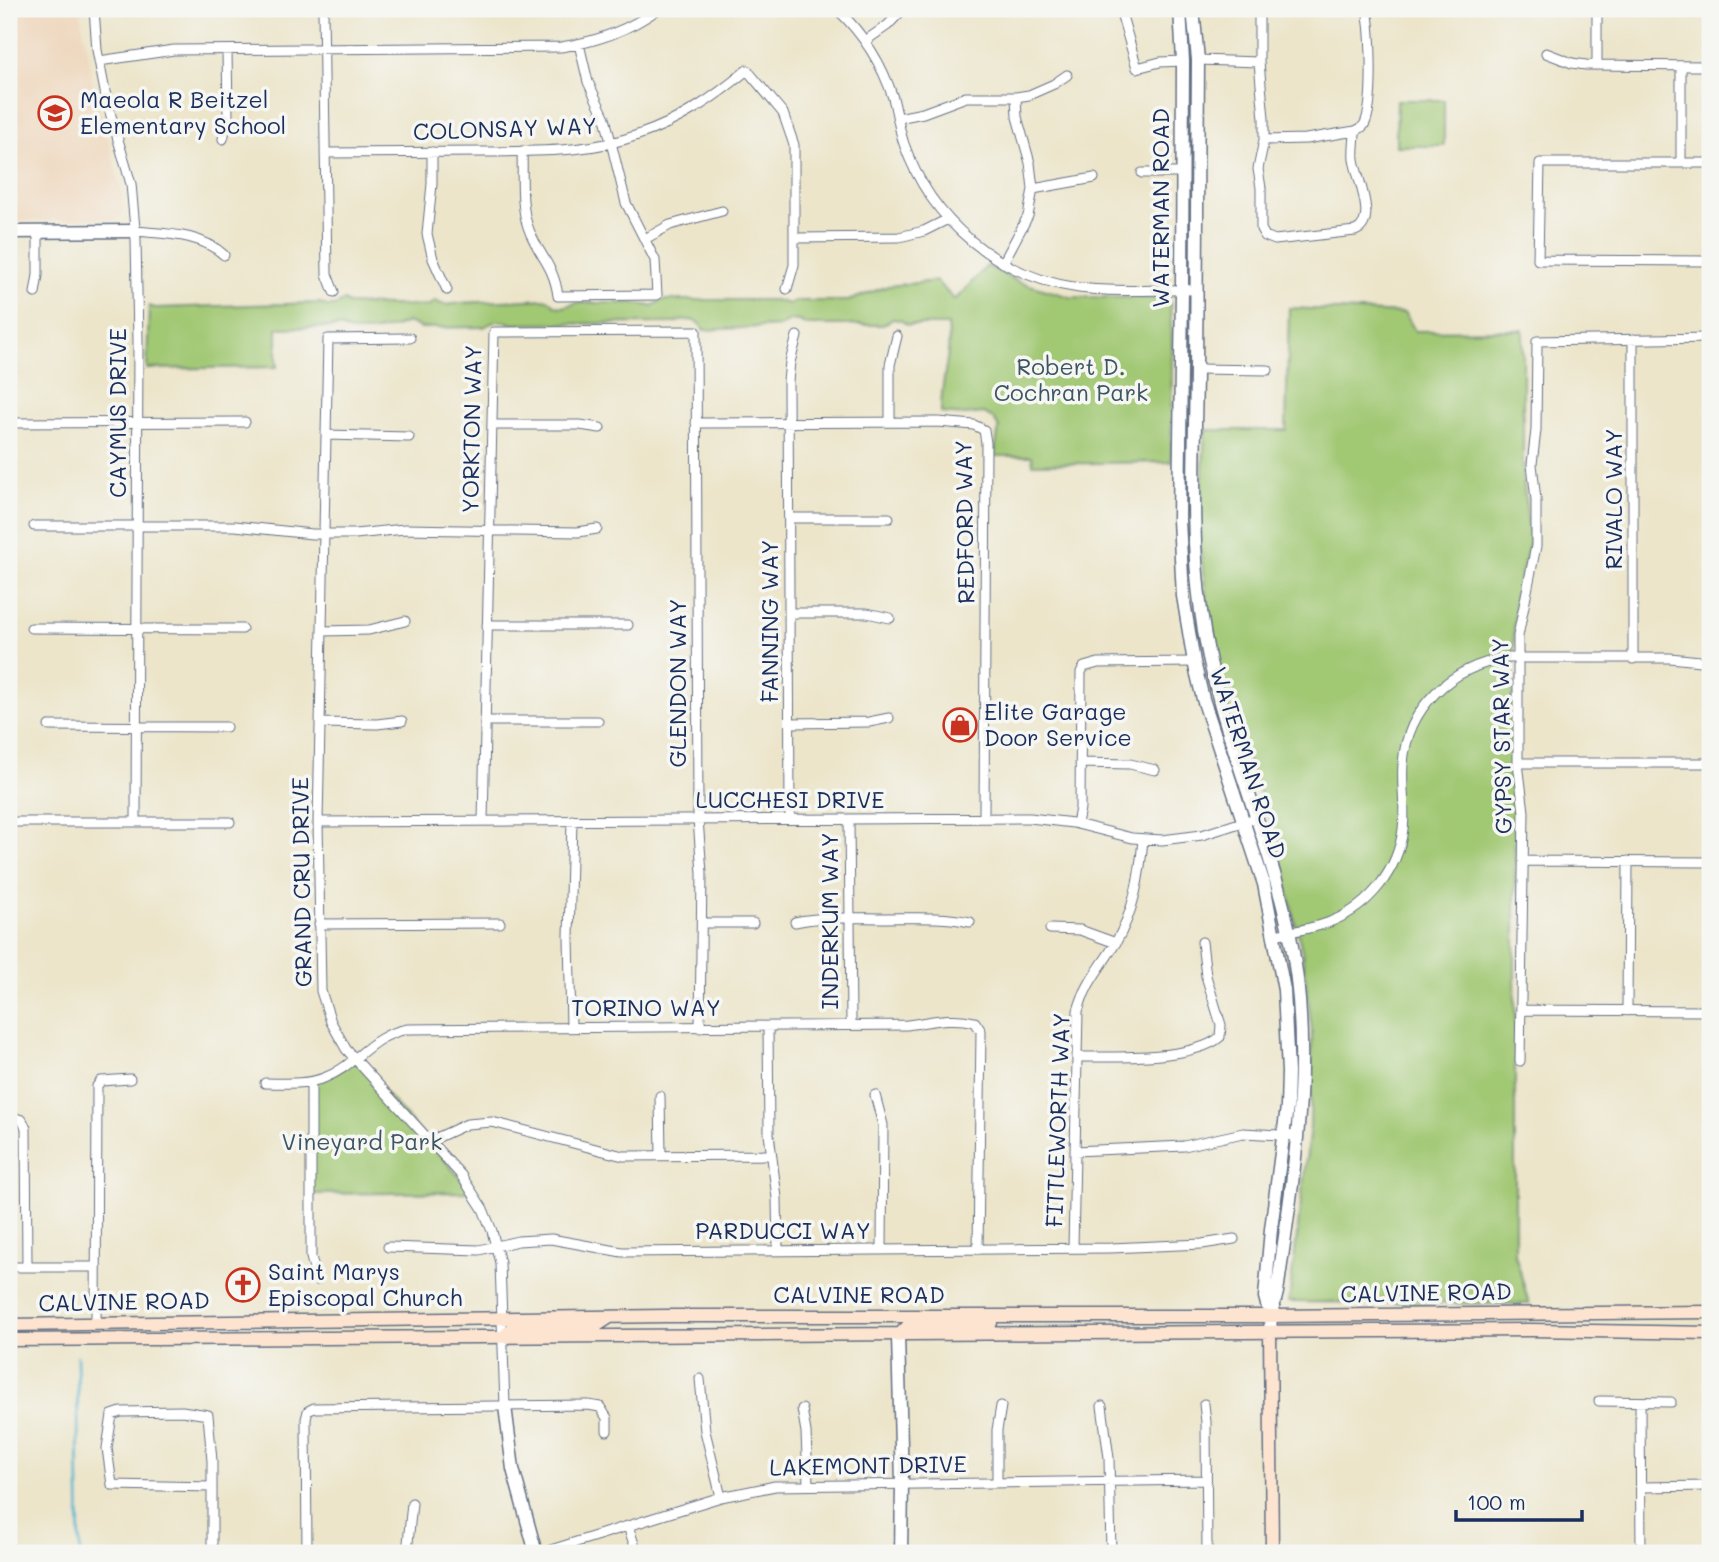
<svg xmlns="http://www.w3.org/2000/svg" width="1719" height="1562" viewBox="0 0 1719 1562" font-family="Mali,sans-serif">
	<rect width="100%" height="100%" fill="#f6f6f2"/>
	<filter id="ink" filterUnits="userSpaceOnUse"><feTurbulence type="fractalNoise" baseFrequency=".0143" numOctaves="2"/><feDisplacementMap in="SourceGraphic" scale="14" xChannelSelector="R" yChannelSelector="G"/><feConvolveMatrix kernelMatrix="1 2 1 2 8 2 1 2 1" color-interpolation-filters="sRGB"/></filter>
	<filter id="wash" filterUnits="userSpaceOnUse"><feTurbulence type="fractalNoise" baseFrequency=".00686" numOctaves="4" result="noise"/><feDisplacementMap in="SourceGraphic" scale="28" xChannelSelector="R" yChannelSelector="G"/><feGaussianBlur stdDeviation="1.57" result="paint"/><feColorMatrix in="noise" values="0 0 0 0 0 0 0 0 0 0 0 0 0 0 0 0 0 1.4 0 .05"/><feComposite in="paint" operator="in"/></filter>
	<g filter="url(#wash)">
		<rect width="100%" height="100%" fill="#ece5ca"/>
		<path fill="#eed6bb" d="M9,9H80L96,102L105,124L124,203L123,214L117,219L9,221Z"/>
		<path fill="#a1c873" stroke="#5e7c68" stroke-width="2" d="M1397,100H1444V146H1396Z
			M987,266L1019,282L1070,297L1158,298H1165L1170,302L1172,341L1171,462L1033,464L1032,456H994L999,428L994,419L984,413L965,415L941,413C940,383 952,354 948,325H908L900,320L892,319L883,325H806C797,318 790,320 781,326L704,330C698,317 684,319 673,323L513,324C502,320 495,320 484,327L421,328L408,322C389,330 359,337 340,327L277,328V367L147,369L149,306L155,308L320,303C329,308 335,307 344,301L348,304L428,306L435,301C443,306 450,305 460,303L548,299L556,306L563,307L576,303H632L652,306L662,300H775L789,304L797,301H848L888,286L936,281L955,300Z
			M1289,308L1405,313L1415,331L1523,330V478L1530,542L1515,596L1511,778L1515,805V1254L1529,1304L1289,1302L1310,1127L1312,1031L1302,951L1274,831L1217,680L1199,540L1205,430H1286Z
			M354,1058L473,1192L311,1194V1082Z"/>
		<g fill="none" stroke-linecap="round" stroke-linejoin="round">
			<path stroke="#52b2d1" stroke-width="2.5" d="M77,1356L80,1553"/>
		</g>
	</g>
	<g filter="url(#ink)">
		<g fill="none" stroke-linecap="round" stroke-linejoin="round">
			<defs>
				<path id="minor" d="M94,9L97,50L107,102L131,184L136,240L138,340L136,822
					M323,9L327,274L334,292
					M837,9C863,34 882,63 893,98C897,113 899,129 904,144C931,221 998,277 1079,288C1117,293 1157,289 1196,290
					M1120,9L1137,68L1160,62L1183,61
					M1259,9V62L1264,119V140L1258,169L1261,188V229L1265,236L1275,240L1355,231C1379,222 1356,177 1354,159C1353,150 1355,140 1355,131C1359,129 1361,129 1364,125C1375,106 1371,31 1367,9
					M1597,9V65
					M865,41L888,25L903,9
					M1546,53L1572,63L1586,65L1710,66
					M1198,60L1259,62
					M99,61L174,50L561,47C596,42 629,30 658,9
					M1681,66V163
					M898,118L923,113L966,97H1016L1029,95L1054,84L1067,75
					M223,139L228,117L227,50
					M1264,140L1306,139L1355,131
					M522,151C523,175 520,204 528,227C537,254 554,264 558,296L657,295L655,260L626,203L605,118L588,82L579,44
					M432,152V184L427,234L433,259L447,290
					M325,153C378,153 431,152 485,152C537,151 589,153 638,135C680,121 714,98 747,70L783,113L794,145V265L787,289
					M1710,163H1540L1538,260L1710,261
					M1142,173H1181
					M1033,189L1094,178
					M135,231C166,234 200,233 224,255
					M795,238L899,237L924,231L948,219
					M645,239L670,225L722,211
					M1003,263L1028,216L1033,189L1030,163L1017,117L1016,97
					M35,293L38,275V232
					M410,338L328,339L318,822L321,991L331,1022L346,1049L461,1175L483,1209L492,1231L500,1263L505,1406
					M1633,339V659
					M1196,369L1268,370
					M890,422V365L897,336
					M9,423L245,422
					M696,423L938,422L974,425L984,430L986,443L984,818
					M492,425H580L600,428
					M326,435L409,437
					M789,518H889
					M34,526H235L312,534H355L405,529L578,532L597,529
					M789,613H867L890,618
					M487,625H628
					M31,628L242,629
					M322,631L369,630L405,621
					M485,721H598
					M320,723L377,724L402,721
					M790,723L869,722L889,718
					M49,726L226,727
					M1080,763L1130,764L1155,770
					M1518,763H1710
					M790,819L788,381L790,362L797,336
					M849,819L851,1023
					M483,821L494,332L696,331L698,819L702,873L700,1028
					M9,822H230
					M318,822L1030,818L1073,823L1132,838L1162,840L1202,835L1249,820
					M1077,824L1080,808L1081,672L1084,667L1098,663L1194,662
					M1523,861L1710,862
					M795,922C824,916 854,918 883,918C912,918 942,916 970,922
					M702,923H753
					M319,924L500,923
					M1050,929L1080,930L1116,943
					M1274,935C1293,931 1314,929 1332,921C1370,906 1398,870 1403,829C1406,807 1401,786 1403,764C1407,707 1451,667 1506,658H1670L1710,662
					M1521,1010L1710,1011
					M1627,1011L1628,861
					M768,1026L769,1134L777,1198L778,1250
					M571,1027L569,937L572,820
					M1077,1057C1112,1057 1194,1060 1220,1037L1221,1025L1206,976L1202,942
					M1520,1061L1524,812L1518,763V636L1536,546V500L1532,464L1536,430L1537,341L1710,338
					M311,1082V1257L317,1280
					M265,1083C284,1083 305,1085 324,1078C358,1065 368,1036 408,1029L907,1025C930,1022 952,1016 975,1022L981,1031L978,1249
					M875,1095L883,1125L882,1249
					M660,1096L661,1155
					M9,1116L22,1120L26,1128L27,1267
					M430,1141L467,1124L492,1122L623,1156L771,1155
					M1075,1151L1184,1146L1243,1133L1298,1136
					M388,1247L479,1250L518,1241L551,1239L622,1252L1111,1248L1202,1244L1234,1239
					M1073,1248L1078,1011C1085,984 1101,967 1115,944C1134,912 1140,876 1143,839
					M9,1267H96
					M96,1324L97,1086L101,1081L130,1079
					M700,1379L705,1431L721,1497
					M1599,1401L1671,1402
					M1640,1402L1641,1553
					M1204,1404L1206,1422L1207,1553
					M1102,1406L1109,1458L1111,1553
					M802,1409L806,1432L808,1484
					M997,1483V1430L1001,1406
					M212,1487L112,1485L107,1448L112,1415L121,1412L182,1411L208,1415L212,1461V1553
					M1641,1487L1710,1486
					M628,1526L637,1553
					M307,1553L306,1419L308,1411L314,1408L588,1405L600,1407L607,1418V1431
					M407,1553L412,1503
					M541,1553L721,1497L775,1486L1206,1480"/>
				<path id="tertiary" d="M1180,9L1183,61L1182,290L1179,520L1183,596L1194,662L1203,699L1264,884L1284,990L1288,1072L1287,1107L1271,1229L1265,1297L1270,1315
					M1193,9L1198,60C1197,165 1197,269 1196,373C1195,453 1190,533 1201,611C1215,721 1265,822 1289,931C1315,1051 1294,1172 1277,1292L1271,1316L1270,1332
					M9,232L135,231
					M898,1336L902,1483L901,1553
					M505,1406L513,1469L536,1553"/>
				<path id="secondary" d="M9,1325L666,1316H1271L1710,1312
					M1270,1332L1272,1553
					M898,1336L908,1326L991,1323
					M503,1337L513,1328H593L610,1317
					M9,1340L1532,1330L1710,1333"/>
			</defs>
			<use href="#minor" stroke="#646f84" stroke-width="11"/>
			<use href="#tertiary" stroke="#646f84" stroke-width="15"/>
			<use href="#secondary" stroke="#646f84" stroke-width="15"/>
			<use href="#minor" stroke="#fff" stroke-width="9"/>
			<use href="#tertiary" stroke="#fff" stroke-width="12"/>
			<use href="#secondary" stroke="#fde4d0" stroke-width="12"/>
		</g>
	</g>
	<defs>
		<symbol id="school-ring" viewBox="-11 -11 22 22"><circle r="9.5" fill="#f6f6f2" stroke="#c8321e" stroke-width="1.5"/><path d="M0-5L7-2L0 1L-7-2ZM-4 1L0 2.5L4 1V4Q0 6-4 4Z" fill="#c8321e"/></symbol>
		<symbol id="shop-ring" viewBox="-11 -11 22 22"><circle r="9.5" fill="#f6f6f2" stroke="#c8321e" stroke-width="1.5"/><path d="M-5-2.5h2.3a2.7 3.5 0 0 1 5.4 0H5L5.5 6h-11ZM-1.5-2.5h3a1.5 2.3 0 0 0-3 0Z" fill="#c8321e"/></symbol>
		<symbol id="church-ring" viewBox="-11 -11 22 22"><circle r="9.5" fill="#f6f6f2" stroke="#c8321e" stroke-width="1.5"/><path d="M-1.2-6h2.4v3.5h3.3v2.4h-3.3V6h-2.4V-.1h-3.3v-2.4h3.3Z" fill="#c8321e"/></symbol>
	</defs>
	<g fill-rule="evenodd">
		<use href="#school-ring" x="36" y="94" width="38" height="38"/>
		<use href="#shop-ring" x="941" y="706" width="38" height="38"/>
		<use href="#church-ring" x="224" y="1266" width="38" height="38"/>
	</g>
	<g text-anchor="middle" stroke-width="7" stroke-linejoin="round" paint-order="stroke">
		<g font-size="23" fill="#1b2f5e" stroke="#f6f6f2" text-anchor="start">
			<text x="80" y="108">Maeola R Beitzel<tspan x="80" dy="26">Elementary School</tspan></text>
			<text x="984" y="720">Elite Garage<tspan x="984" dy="26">Door Service</tspan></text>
			<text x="268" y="1280">Saint Marys<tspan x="268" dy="26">Episcopal Church</tspan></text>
		</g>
		<g font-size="23" fill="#1b2f5e" stroke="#f6f6f2">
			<text transform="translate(505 129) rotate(-2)" y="8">COLONSAY WAY</text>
			<text transform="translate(1161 208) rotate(-90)" y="8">WATERMAN ROAD</text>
			<text transform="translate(118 413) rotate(-90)" y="8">CAYMUS DRIVE</text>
			<text transform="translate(472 429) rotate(-89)" y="8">YORKTON WAY</text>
			<text transform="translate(1614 499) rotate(-90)" y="8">RIVALO WAY</text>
			<text transform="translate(965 522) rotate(-91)" y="8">REDFORD WAY</text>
			<text transform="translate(770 621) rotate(-90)" y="8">FANNING WAY</text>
			<text transform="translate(678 683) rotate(-90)" y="8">GLENDON WAY</text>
			<text transform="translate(1502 736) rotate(-91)" y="8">GYPSY STAR WAY</text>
			<text transform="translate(1248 763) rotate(72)" y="8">WATERMAN ROAD</text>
			<text x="790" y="808">LUCCHESI DRIVE</text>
			<text transform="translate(302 882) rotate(-91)" y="8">GRAND CRU DRIVE</text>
			<text transform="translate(830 921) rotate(-90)" y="8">INDERKUM WAY</text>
			<text x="646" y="1016">TORINO WAY</text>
			<text transform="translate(1058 1120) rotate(-88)" y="8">FITTLEWORTH WAY</text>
			<text x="783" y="1239">PARDUCCI WAY</text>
			<text transform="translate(1426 1293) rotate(-1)" y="8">CALVINE ROAD</text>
			<text x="859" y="1303">CALVINE ROAD</text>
			<text transform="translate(124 1302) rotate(-1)" y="8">CALVINE ROAD</text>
			<text transform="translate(868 1466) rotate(-1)" y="8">LAKEMONT DRIVE</text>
		</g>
		<g font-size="23" fill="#3c5563" stroke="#f6f6f2">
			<text x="1071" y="375">Robert D.<tspan x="1071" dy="26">Cochran Park</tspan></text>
			<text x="362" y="1150">Vineyard Park</text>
		</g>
	</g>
	<rect width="1719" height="1562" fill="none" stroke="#f6f6f2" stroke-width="35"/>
	<path d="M1456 1510v10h126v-10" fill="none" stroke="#1b2f5e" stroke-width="3.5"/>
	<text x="1467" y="1510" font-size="21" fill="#1b2f5e" stroke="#f6f6f2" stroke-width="5" paint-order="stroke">100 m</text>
</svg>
